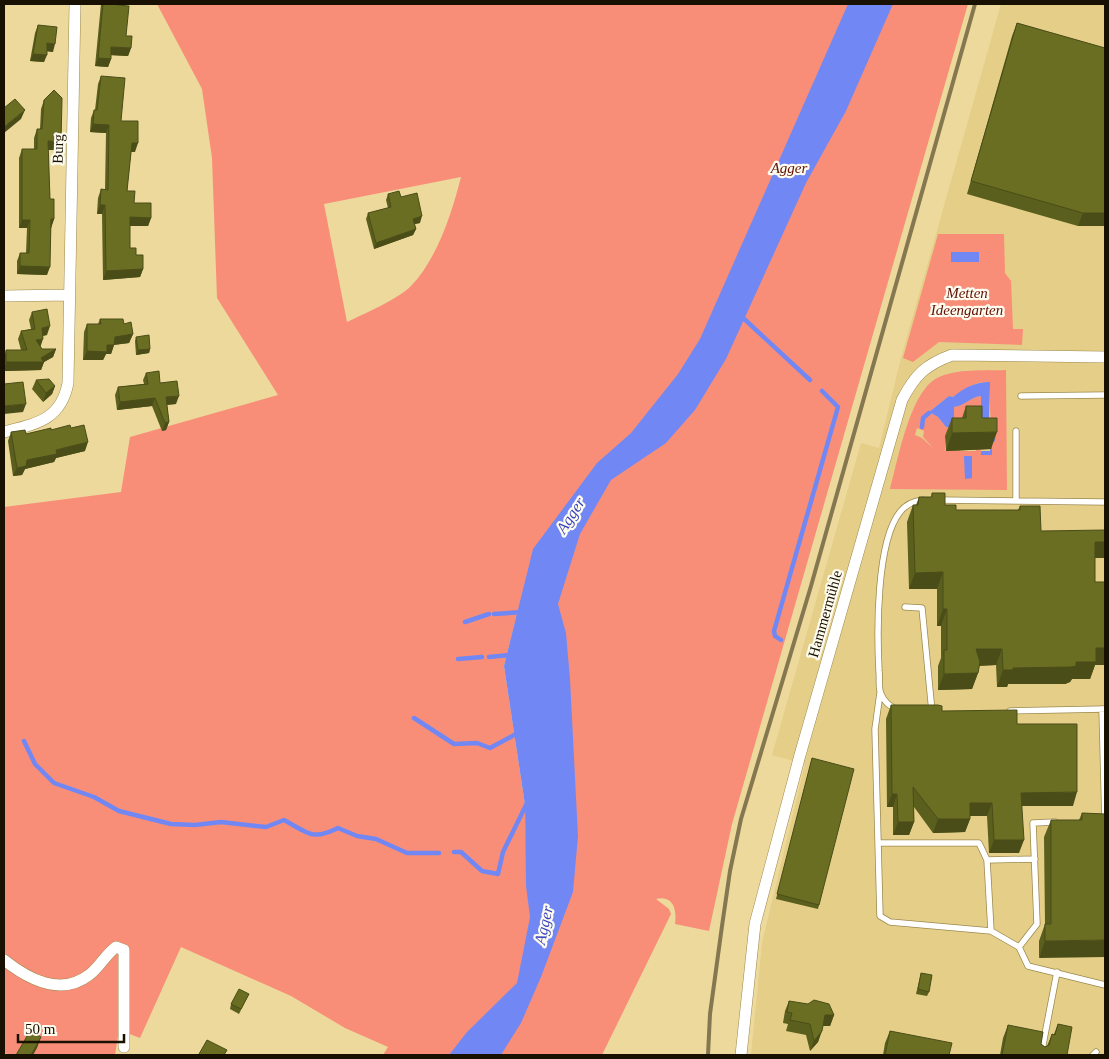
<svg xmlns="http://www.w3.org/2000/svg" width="1109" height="1059" viewBox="0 0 1109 1059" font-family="'Times New Roman',serif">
	<rect width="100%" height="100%" fill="#edd99b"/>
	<path fill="#e4ce88" d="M1001,4H1105V1055H751L762,943L805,764L772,755L861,443L879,448L901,358Z"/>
	<path fill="#f98e78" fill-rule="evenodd" d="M157,4H968L732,824L709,931L675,924C677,909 673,895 656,899L669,909L671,914L602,1055H383L388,1047L345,1028L291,996L181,947L140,1038L119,1030L115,1055H11L4,1053V507L121,492L130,437L278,395L217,298L212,158L202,89ZM461,177C452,213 437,259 411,286C398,299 364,314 347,322L324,204ZM516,618L542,836L527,888L525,805L504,666Z
		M938,234H1004L1005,273L1011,281L1013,329H1023L1022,345L939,342L913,362L903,358ZM979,252V262H951Z
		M1006,370L1007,490L890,489C898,460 910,392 937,378C957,368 984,371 1006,370ZM989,382L992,455H982L980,448H976V451H960V448H956V451H945V436H981V396C970,397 965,405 954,407V426L946,427L938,417L929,412L949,396L953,397C966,389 972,382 989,382ZM917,428L924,431L923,437L934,449L922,438L915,435Z"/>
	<path fill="#7188f4" d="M848,4H893L846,111L806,183L726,359L695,410L666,443L611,480L580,534L558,604L566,633L570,679L578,836L573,892L541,977L521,1023L501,1055H449L467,1032L517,983L530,917L526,886L525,805L504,666L533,549L597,463L631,433L678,374L700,339Z
		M951,252H979V262H951Z
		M990,382L989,420L996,421L995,441L992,442V455H981V451H990L991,436H981V396C970,397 965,406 954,407V427H946L938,417L929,412L949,396L953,397C963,389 973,382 990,382Z
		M964,456H972V478L965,479Z"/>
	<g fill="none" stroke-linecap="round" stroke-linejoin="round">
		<path stroke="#7188f4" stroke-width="4.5" d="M741,316L810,380
			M922,427L923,418L929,413
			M494,614L523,612
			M465,622L489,614
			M781,640L775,636L774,631L838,407L822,391
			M489,657L510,655
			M458,659L482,657
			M414,718L454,744L477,743L490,748L518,733
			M24,741L35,764L54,783L94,797L119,811L171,824L195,825L221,822L266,827L284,820C308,833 312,841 338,828L357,836L376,839L407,853H439
			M454,852H461L482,871L498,874L503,852L527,803"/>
		<defs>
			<path id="lane" d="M1021,396L1105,395
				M1016,431V501
				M937,500L1105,502
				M905,607L922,608L932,712
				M880,693L875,729L880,916L890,922L991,931L1019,947L1028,966L1105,985
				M1102,709L1105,823
				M897,710C889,705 884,702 881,694C878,688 880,678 879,671C877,633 876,542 900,512C906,504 914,501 923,500
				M1010,711L1105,709
				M878,843H979L987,860L1035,859
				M987,860L991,931
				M1019,947L1037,924L1033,823L1055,822
				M1041,1055L1057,972
				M1093,1055L1096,1052"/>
			<path id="street" d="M4,296L68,295
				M4,432C36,424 61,420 68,383L75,4
				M4,960C28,979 60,997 89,975C99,968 105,955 116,947L124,950V1047
				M741,1055L755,924L800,755L902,400C915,375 925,365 952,355L1105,357"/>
		</defs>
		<use href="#lane" stroke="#9c894e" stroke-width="7"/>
		<use href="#street" stroke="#9c894e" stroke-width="12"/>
		<use href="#lane" stroke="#fff" stroke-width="5.5"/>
		<use href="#street" stroke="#fff" stroke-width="11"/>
		<path stroke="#85774f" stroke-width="4" d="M708,1055L710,1014L722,926L730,871L741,819L811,586L975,4"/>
	</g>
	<path fill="#5b5f1d" d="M101,4H117L126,36L131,48L128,56L111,55V59L108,67L95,66Z
		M1017,23L1105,48V226H1078L967,194L1012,36Z
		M38,25L53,52L47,51L44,62L30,61L35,33Z
		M101,76L135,152H131L127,191L134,203L151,218L148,226H130V248L136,255L143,269L140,277L103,280L102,214H97L98,198L101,189L105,190L106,133L90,132L91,118L94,110H95L98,84Z
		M44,100L58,150H48L50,199L54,219L51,228L47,275L17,274V261L20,253H26L27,228H19V158L22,149H34V138L37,129H40L41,109Z
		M388,194L401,197L420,223L414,224L416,229L413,235L374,249L366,219L368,213L388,208L386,200Z
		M32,312L47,335L43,336L40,347L42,349H56L53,357L44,362L41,370L4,371V358L6,350H21L18,339L21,331L31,329L29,320Z
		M100,319L124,324L133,334L129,343L114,345L111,354H106L103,360H83L84,332L87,324H98Z
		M136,337L150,349L149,353L136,355L135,341Z
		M146,373L160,383L176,404L167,405L169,422L166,430L162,431L152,406L117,410L115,395L118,387L144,384L143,380Z
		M36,380L55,386L52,394L43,402L32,389Z
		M966,406L982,418L991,449L946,451L945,436L952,418H962Z
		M71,428L85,451L56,458L54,462L25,469L22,475L13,476L8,441L11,432L26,434L51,430Z
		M932,493L945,505L956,510H1018L1020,506L1041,531L1095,558V582H1105V665H1095L1090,679H1072L1070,682L1065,684H1008L1007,687H997L996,665L979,666L978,673L972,689L938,690V666L941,658V626H937V589H909L907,522L913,505H916L919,497H931Z
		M891,705L942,711L1017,724L1073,806H1022L1019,853H989L987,816H970V819L965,832L933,833L914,807V822L909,835H893V807H887L886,719Z
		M812,758L819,905L818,909L776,899Z
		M1082,813L1105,814L1039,958V941L1045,924L1044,837L1051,820H1079Z
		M921,973L929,992L927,996L916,994Z
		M249,994L239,1014L230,1009L231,1004Z
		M789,1001L834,1015L830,1026H823L818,1042L810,1051L806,1035L786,1031L788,1024L783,1023L785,1011Z
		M1058,1024L1067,1055H1000L1003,1038L1008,1025L1041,1044L1045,1047L1047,1046L1052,1034H1054Z
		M890,1031L949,1055H883L885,1043Z"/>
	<path fill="#4a4d18" d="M47,43L55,44L53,52L45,51Z
		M111,47L131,48L128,56L108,55Z
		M33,54L47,55L44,62L30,61Z
		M98,58L111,59L108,67L95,66Z
		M25,110L21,119L4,133V127Z
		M93,124L109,125L106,133L90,132Z
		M48,141L61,142L58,150H45Z
		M132,143H138L135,152H129Z
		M100,205H105L102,214H97Z
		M1083,213H1105V226H1078Z
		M422,216L420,223L410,225L413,219Z
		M130,217L151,218L148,226H126Z
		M51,219H54L51,228H48Z
		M22,220H30L27,228H19Z
		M416,229L413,235L374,249L376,243Z
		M20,266L50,267L47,275L17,274Z
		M143,269L140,277L103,280L106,271Z
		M50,326L47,335L39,336L42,328Z
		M133,334L129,343L112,345H114L111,354H106L103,360H83L87,351L107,345L115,337Z
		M43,339L40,348L36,340Z
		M56,349L53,357L44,362L41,370L4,371L6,362L41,358Z
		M150,349L149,353L136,355L138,350Z
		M55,386L52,394L43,402L46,393Z
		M179,396L176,404L163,405L166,397Z
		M155,398L152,406L117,410L120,402Z
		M26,404L23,412L4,414V406Z
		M169,422L166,430L162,431L165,423Z
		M997,432L991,449L946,451L952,433Z
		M88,442L85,451L56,458L54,462L25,469L22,475L13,476L17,468L27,460L56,450Z
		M1095,542H1105V558H1089Z
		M943,572L937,589H909L915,573Z
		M943,609H947L941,626H937Z
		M1096,648H1105V665H1095L1090,679H1072L1070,682L1065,684H1008L1007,687H997L1003,670L1013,668L1076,662Z
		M976,649H1002L996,665L970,666Z
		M978,673L972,689L938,690L944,674Z
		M1077,792L1073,806H1016L1021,793Z
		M892,794H897L893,807H887Z
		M970,803H992L987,816H965Z
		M938,819H970L965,832L933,833Z
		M898,822H914L909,835H893Z
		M994,840H1024L1019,853H989Z
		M1105,940V957L1039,958L1045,941Z
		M825,1015H834L830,1026H821Z
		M822,1031L818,1042L810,1051L814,1041Z
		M41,1037L37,1048L33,1055H31Z"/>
	<path fill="#6a6e22" stroke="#4a4d18" d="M103,4H117V5L129,6L126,36H132L131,48L111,47V59L98,58Z
		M1017,23L1105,48V213H1083L971,181Z
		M38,25L57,27L55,44L47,43V55L33,54Z
		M101,76L125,78L121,121H138V143H132L127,191H135L134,203H151V218L130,217V248H136V255H143V269L106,271L105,205H100L101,189L108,190L109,125L93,124L94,110H97Z
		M54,90L62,98L61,142L48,141L50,199H54V219H51L50,267L20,266V253H29L30,220H22V149H37V129H42L44,100Z
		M15,99L25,110L4,127V108Z
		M399,191L401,197L417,193L422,216L413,219L416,229L376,243L368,213L391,207L388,194Z
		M47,309L50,326L42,328L43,339L36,340L42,349H56L41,358L44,362H6V350H27L21,331L35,329L32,312Z
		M100,319H123L124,324L131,322L133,334L115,337L114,345H107V352L87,351V324H101Z
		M149,335L150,349L138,350L136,337Z
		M159,371L160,383L177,381L179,396L166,397L169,422L165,423L155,398L120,402L118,387L148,384L146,373Z
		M49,379L55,386L46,393L36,380Z
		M4,382V384L23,382L26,404L4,406Z
		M966,406H982V418H997V432L952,433V418H966Z
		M70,425L71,428L84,425L88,442L56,450L57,454L27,460L26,466L17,468L11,432L25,430L26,434L51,428V430Z
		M932,493H945V505H956V510H1020V506H1040L1041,531L1105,530V542H1095V582H1105V648H1096V662H1076V666L1071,667L1013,668V670H1003L1002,649H976L980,662L978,673L944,674V650H947V609H943V572L915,573L913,505H918L919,497H932Z
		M891,705H938L942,706V711L1017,710V724H1077V792L1021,793L1024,840H994L992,803H970V819H938L913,787L914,822H898L897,794H892Z
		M812,758L854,769L819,905L777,894Z
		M1082,813L1105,814V940L1045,941V924H1051V820H1082Z
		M921,973L932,975L929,992L918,989Z
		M239,989L249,994L241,1009L231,1004Z
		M814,1000L829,1004L834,1015H825L822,1031L814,1041L810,1024L790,1020L792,1013L787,1012L789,1001L808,1004Z
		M1058,1024L1072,1027L1067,1055H1002L1008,1025L1043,1032L1041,1044L1045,1047L1049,1045L1052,1034L1055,1035Z
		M30,1031L41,1037L31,1055H16Z
		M890,1031L952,1043L949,1055H885Z
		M207,1040L227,1050L224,1055H201L199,1054Z"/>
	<g text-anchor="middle" stroke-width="4.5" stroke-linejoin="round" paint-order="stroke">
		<g font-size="15" fill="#181000" stroke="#fefbef">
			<text transform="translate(58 149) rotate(-88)" y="5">Burg</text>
			<text transform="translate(825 614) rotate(-74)" y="5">Hammermühle</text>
		</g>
		<g font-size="15" font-style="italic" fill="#611003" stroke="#fefbef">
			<text x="789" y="173">Agger</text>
			<text x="967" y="298">Metten<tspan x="967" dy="17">Ideengarten</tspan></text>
		</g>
		<g font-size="16" font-style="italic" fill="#3943c0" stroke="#fefbef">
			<text transform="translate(570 515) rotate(-57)" y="6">Agger</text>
			<text transform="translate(543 925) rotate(-78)" y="6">Agger</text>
		</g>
	</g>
	<rect width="1109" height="1059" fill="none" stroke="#181000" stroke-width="10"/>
	<path d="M18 1034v8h106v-8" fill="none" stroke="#181000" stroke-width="2.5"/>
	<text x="25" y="1034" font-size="15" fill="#181000" stroke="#fefbef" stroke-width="4" paint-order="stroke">50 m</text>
</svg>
